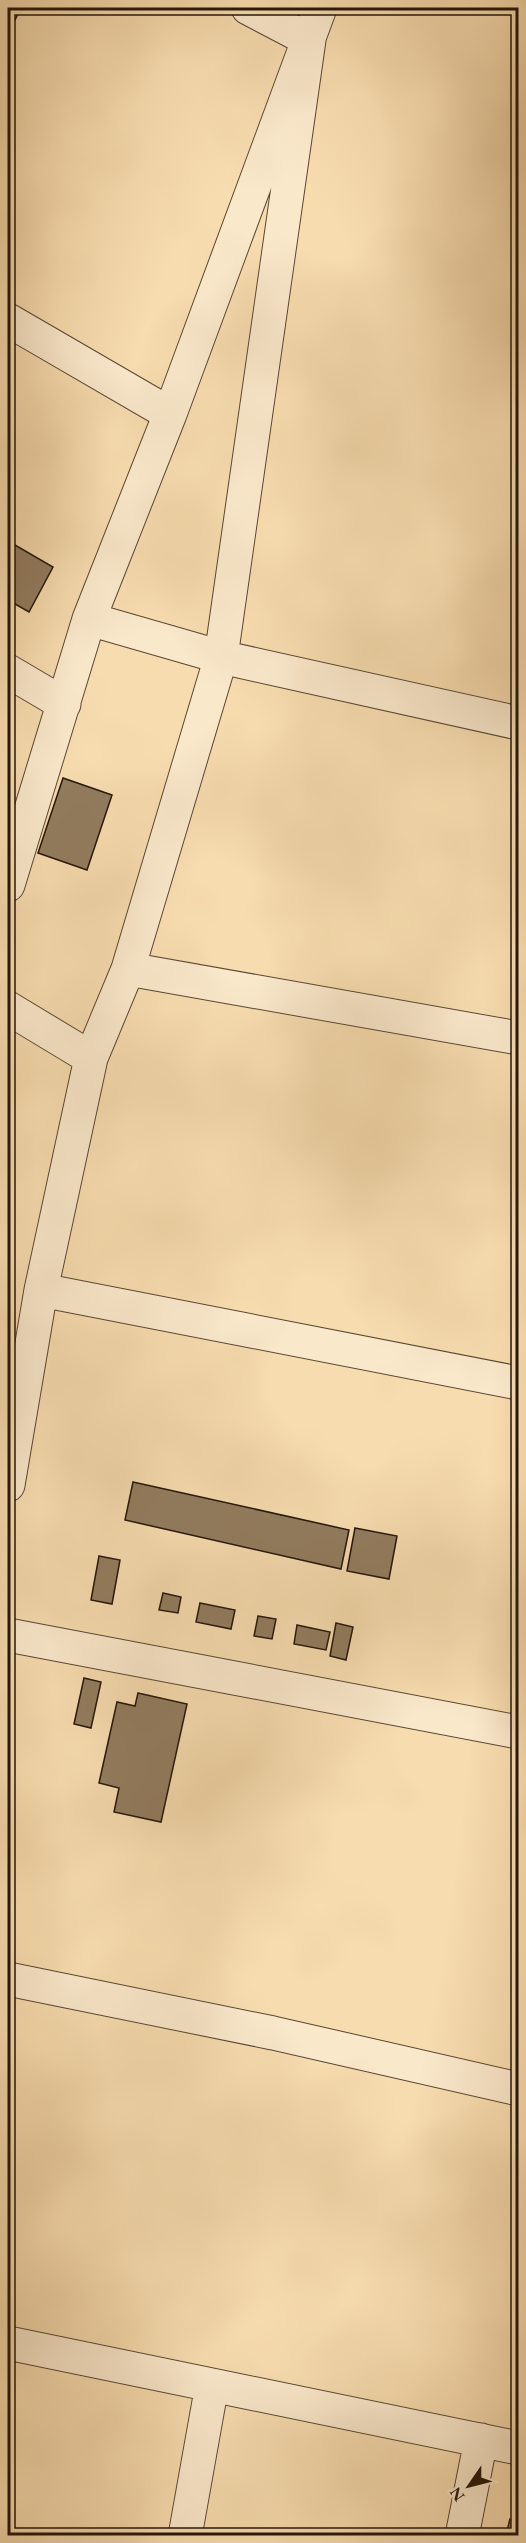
<svg xmlns="http://www.w3.org/2000/svg" width="526" height="2543" viewBox="0 0 526 2543" font-family="'EB Garamond',serif">
	<rect width="100%" height="100%" fill="#f7dcaf"/>
	<filter id="stains"><feTurbulence type="fractalNoise" baseFrequency=".00333" numOctaves="4"/><feColorMatrix values="0 0 0 0 .2 0 0 0 0 .09 0 0 0 0 .02 0 0 0 .5 -.17"/></filter>
	<radialGradient id="worn" r=".72"><stop offset=".6" stop-color="#630" stop-opacity="0"/><stop offset="1" stop-color="#630" stop-opacity=".3"/></radialGradient>
	<path fill="#927c5f" stroke="#241509" stroke-width="1.5" d="M8,8H21L8,34Z
		M8,541L53,567L29,612L8,600Z
		M63,778L112,795L87,870L38,853Z
		M133,1482L349,1530L341,1569L125,1520Z
		M355,1528L397,1536L389,1579L347,1571Z
		M99,1556L120,1560L112,1604L91,1600Z
		M163,1593L181,1597L178,1613L159,1610Z
		M200,1603L235,1610L231,1629L196,1622Z
		M258,1616L276,1619L272,1639L254,1636Z
		M336,1623L353,1627L346,1660L330,1656Z
		M297,1625L330,1632L326,1650L294,1644Z
		M84,1678L101,1682L91,1728L74,1724Z
		M138,1693L187,1704L161,1822L114,1812L119,1788L99,1783L117,1702L135,1706Z
		M510,2519L518,2521V2536L506,2535Z"/>
	<g fill="none" stroke-linecap="round" stroke-linejoin="round">
		<defs>
			<path id="minor" d="M248,8L309,40
				M8,320L170,414
				M89,619L221,657L518,723
				M8,671L64,704
				M8,885L89,619L170,414L320,8
				M128,969L518,1038
				M8,1008L91,1058
				M41,1290L518,1383
				M8,1485L41,1290L91,1058L128,969L221,657L309,40
				M8,1635L518,1732
				M8,1979L273,2033L518,2089
				M8,2343L518,2448
				M185,2536L212,2385
				M462,2536L481,2440"/>
		</defs>
		<use href="#minor" stroke="#594732" stroke-width="35"/>
		<use href="#minor" stroke="#fae8cb" stroke-width="33"/>
	</g>
	<rect width="526" height="2543" fill="none" stroke="#f7dcaf" stroke-width="30"/>
	<rect x="9" y="9" width="508" height="2525" fill="none" stroke="#241509" stroke-width="3"/>
	<rect x="15" y="15" width="496" height="2513" fill="none" stroke="#241509" stroke-width="1.5"/>
	<g transform="translate(469 2486) rotate(235)" stroke="#fae8cb" stroke-width="4.5" paint-order="stroke">
	<path d="M0-4.5L10 22L0 15L-10 22Z" fill="#241509"/>
	<text y="-9" font-size="16" font-weight="bold" text-anchor="middle" fill="#241509">N</text>
	</g>
	<rect width="100%" height="100%" filter="url(#stains)"/>
	<rect width="100%" height="100%" fill="url(#worn)"/>
</svg>
